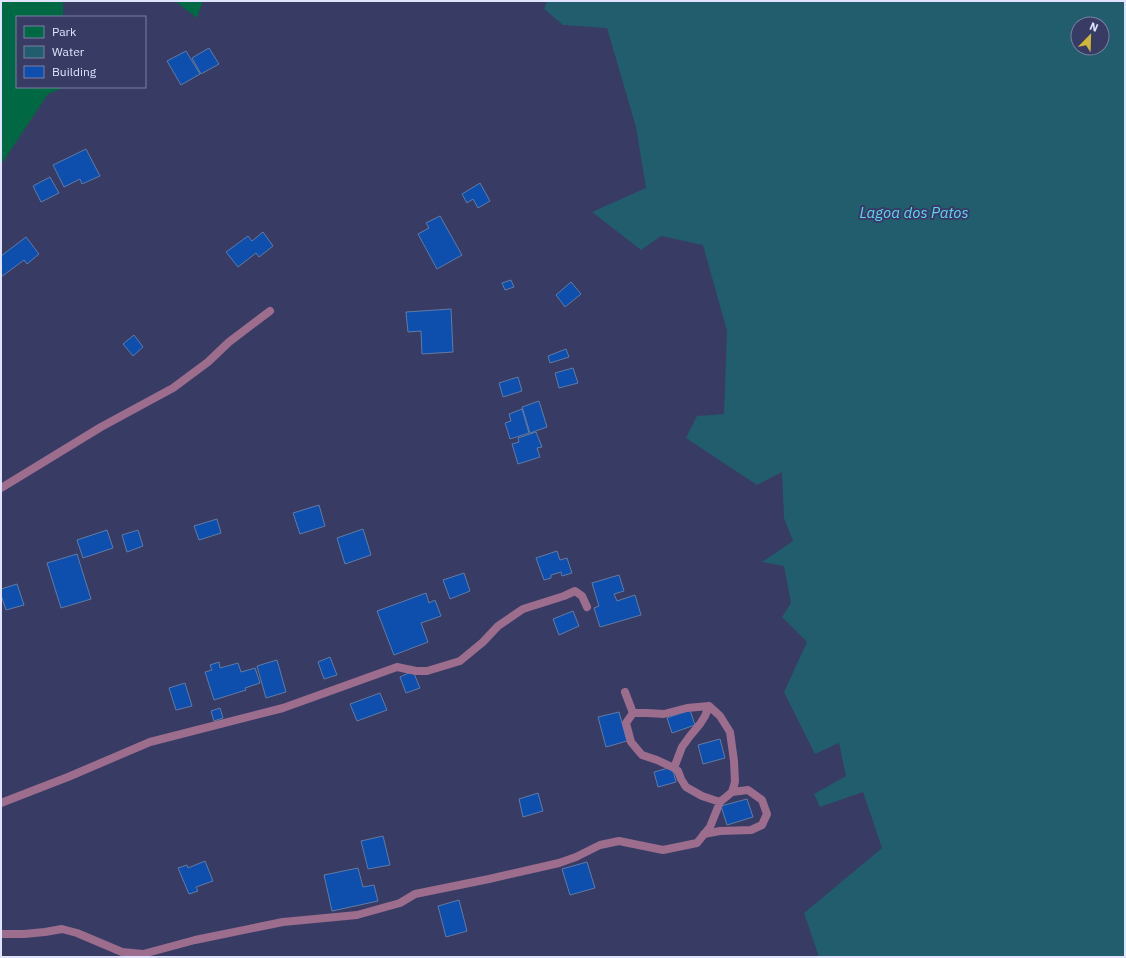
<svg xmlns="http://www.w3.org/2000/svg" width="1126" height="958" viewBox="0 0 1126 958" font-family="'IBM Plex Sans',sans-serif">
	<rect width="100%" height="100%" fill="#383b64"/>
	<path fill="#006842" d="M1,1H65L63,3V17H17V87H65L48,94L1,165Z
		M175,1H203L197,18Z"/>
	<path fill="#225d6d" fill-rule="evenodd" d="M547,1H1125V957H819L804,913L882,848L863,792L820,807L814,794L846,776L839,743L815,754L784,692L807,642L782,617L791,603L784,566L762,562L793,541L784,518L782,472L757,485L686,438L697,416L724,414L727,331L703,245L661,236L641,250L592,212L646,188L636,127L607,28L563,25L544,9ZM1078,24H1102V48H1078Z"/>
	<path fill="#0e4eac" stroke="#617ba5" d="M209,48L219,64L201,74L192,58Z
		M186,51L200,74L181,85L167,61Z
		M86,149L100,176L82,184L80,179L64,187L53,165Z
		M50,177L59,193L41,202L33,186Z
		M480,183L490,201L478,208L473,199L467,203L462,194Z
		M440,216L462,255L437,269L418,234L429,228L426,223Z
		M263,232L273,246L259,257L256,253L238,267L226,252L248,236L252,241Z
		M26,237L39,254L27,264L24,260L1,277V256Z
		M511,280L514,287L505,290L502,283Z
		M571,282L581,294L565,307L556,295Z
		M451,309L453,352L422,354L421,331L408,332L406,312Z
		M134,335L143,347L133,356L123,344Z
		M566,349L569,357L550,363L548,356Z
		M573,368L578,383L559,388L555,373Z
		M518,377L522,391L503,397L499,383Z
		M539,401L547,427L530,433L522,407Z
		M522,409L529,433L510,439L505,423L511,421L509,414Z
		M536,432L542,447L537,448L540,457L518,464L512,444L519,442L518,438Z
		M319,505L325,526L300,534L293,513Z
		M217,519L221,533L199,540L194,526Z
		M363,529L371,555L345,564L337,538Z
		M107,530L113,548L83,558L77,540Z
		M138,530L143,546L127,552L122,535Z
		M557,551L560,560L567,558L572,573L562,576L561,572L551,575V578L544,580L536,558Z
		M77,554L91,599L61,608L47,563Z
		M464,573L470,591L450,599L443,580Z
		M619,575L624,591L614,594L617,601L635,595L641,615L600,627L594,608L599,606L592,583Z
		M17,584L24,605L6,610L1,595V589Z
		M426,593L429,603L435,600L441,616L421,623L428,642L394,655L377,611Z
		M573,611L579,626L559,635L553,619Z
		M330,657L337,675L324,679L318,662Z
		M277,660L286,692L266,698L257,666Z
		M219,662L220,668L238,663L241,672L255,668L260,683L245,688L246,690L214,700L205,672L212,670L210,665Z
		M413,671L420,688L406,693L400,677Z
		M185,683L192,706L176,710L169,688Z
		M380,693L387,710L357,721L350,704Z
		M220,708L223,718L214,721L211,711Z
		M690,710L695,725L672,733L667,718Z
		M619,712L627,741L606,747L598,717Z
		M720,739L725,758L703,764L698,745Z
		M672,767L676,782L658,787L654,772Z
		M538,793L543,811L523,817L519,799Z
		M747,799L753,817L727,825L721,806Z
		M383,836L390,865L368,869L361,841Z
		M205,861L213,881L196,887L198,891L189,894L178,868L187,865L188,868Z
		M587,862L595,888L570,895L562,869Z
		M358,868L363,887L374,885L378,901L332,911L324,875Z
		M459,900L467,931L446,937L438,906Z"/>
	<g fill="none" stroke-linecap="round" stroke-linejoin="round">
		<path stroke="#9c6d8d" stroke-width="8" d="M1,488L101,427L173,388L208,362L229,342L270,311
			M633,713L626,723L631,742L642,755L657,760L674,768L678,771L681,779L686,787L702,796L720,802
			M674,768L682,747L690,736L700,724L705,716L709,706
			M1,803L68,777L150,742L283,708L397,667L416,671H427L460,661L483,642L498,626L523,609L564,596L575,591L582,596L587,607
			M704,834L720,831L751,830L762,825L767,814L762,800L748,790L732,792
			M1,934H24L45,932L62,929L77,933L122,952L143,954L195,940L283,922L357,915L400,903L415,894L489,879L559,863L576,857L600,845L619,841L663,850L697,843L710,827L720,802L732,792L735,782L734,761L730,732L720,716L709,706L687,708L664,714L647,713H633L625,692"/>
	</g>
	<g text-anchor="middle" stroke-width="4" stroke-linejoin="round" paint-order="stroke">
		<g font-size="15" font-style="italic" fill="#5ed6f7" stroke="#383b64">
			<text x="914" y="218">Lagoa dos Patos</text>
		</g>
	</g>
	<rect width="1126" height="958" fill="none" stroke="#e0e4fe" stroke-width="4"/>
	<rect x="16" y="16" width="130" height="72" fill="#383b64" stroke="#7b7fa2"/>
	<rect x="24" y="26" width="20" height="12" fill="#006842" stroke="#7b7fa2"/>
	<text x="52" y="36" font-size="12" fill="#e0e4fe">Park</text>
	<rect x="24" y="46" width="20" height="12" fill="#225d6d" stroke="#7b7fa2"/>
	<text x="52" y="56" font-size="12" fill="#e0e4fe">Water</text>
	<rect x="24" y="66" width="20" height="12" fill="#0e4eac" stroke="#7b7fa2"/>
	<text x="52" y="76" font-size="12" fill="#e0e4fe">Building</text>
	<g transform="translate(1090 36) rotate(23)"><circle r="19" fill="#383b64" stroke="#7b7fa2"/>
	<path d="M0-3L7 15L0 10L-7 15Z" fill="#ceb837"/>
	<text y="-6" font-size="11" font-weight="bold" text-anchor="middle" fill="#e0e4fe">N</text>
	</g>
</svg>
